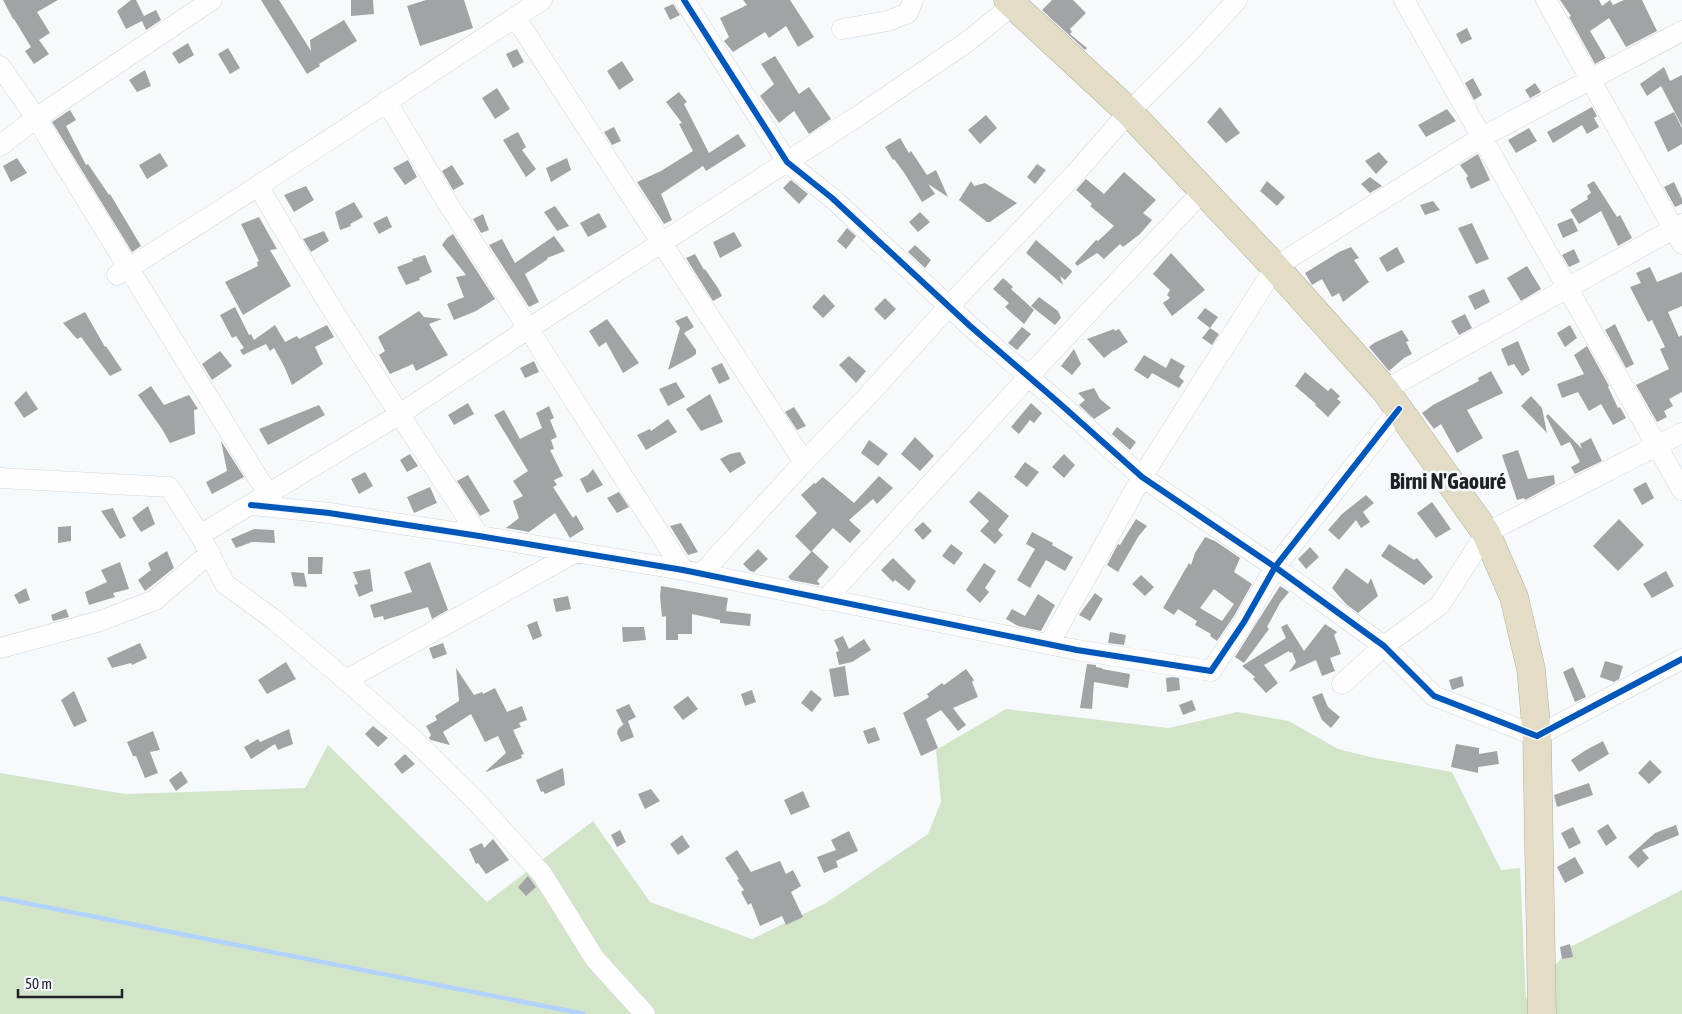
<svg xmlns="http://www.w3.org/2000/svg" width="1682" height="1014" viewBox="0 0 1682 1014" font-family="'Asap Condensed',sans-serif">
	<rect width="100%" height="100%" fill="#f7fafd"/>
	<path fill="#d2e5c9" d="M1006,709L1169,728L1237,712L1289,721L1338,749L1370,757L1452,772L1501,870L1520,868L1526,999L1572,946L1682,890V1014H0V773L125,794L305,788L328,745L487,902L593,821L650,902L752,939L826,903L928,834L941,802L936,750Z"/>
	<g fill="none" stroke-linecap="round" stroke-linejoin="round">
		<path stroke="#b0d2fd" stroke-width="4.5" d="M0,898L584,1014"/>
	</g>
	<path fill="#a1a4a7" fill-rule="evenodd" d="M3,0H58L37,12L50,33L39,40L49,54L34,64L25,51L31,47L14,19H13Z
		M131,0H136L144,16L156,10L161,20L146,30L142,21L126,29L117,11Z
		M261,0H279L311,51L310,40L344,20L357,41L319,64L320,66L307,74Z
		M351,0H373L374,14L351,16Z
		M426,0H464L473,28L420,46L407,6Z
		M743,0H790L814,37L798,47L786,26L769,38L765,32L733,52L724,41L729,37L720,18L747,5Z
		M1052,0H1073L1086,13L1070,29L1072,32L1070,34L1087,48L1085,50L1042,10Z
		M1560,0H1599L1602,6L1610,0L1613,5L1624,0H1642L1657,31L1626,47L1609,18L1590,31L1606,58L1595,64L1569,17L1571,16Z
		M673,4L680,15L670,20L664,8Z
		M1467,28L1472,39L1461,44L1456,34Z
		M188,43L194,55L179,64L172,53Z
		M228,48L240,68L230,74L218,54Z
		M517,49L524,62L513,68L506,54Z
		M775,56L799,94L809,87L831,119L809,134L794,111L779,123L760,96L774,84L761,64Z
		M622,61L634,80L619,90L607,71Z
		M1664,67L1670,81L1682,75V126L1661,86L1647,96L1640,84Z
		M145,70L151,86L137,92L129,80Z
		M1473,78L1482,95L1474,100L1465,83Z
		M1535,83L1541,92L1530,98L1525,90Z
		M497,88L510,109L495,119L482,98Z
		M679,92L687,102L684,104L709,153L738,134L746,146L706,171L703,166L661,194L672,220L664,224L637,182L661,171L693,151L679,124L682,123L666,102Z
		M1220,107L1240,133L1226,143L1207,122Z
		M1592,107L1597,116L1594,118L1599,127L1587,134L1582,125L1553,143L1547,132Z
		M1447,109L1456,121L1426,137L1418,125Z
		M70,110L76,120L66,126L86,165L88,164L109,195L110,194L141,246L132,252L52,122Z
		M1674,112L1682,128V144L1668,152L1654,122Z
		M986,115L997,128L980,144L968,130Z
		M614,127L621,141L612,145L604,132Z
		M1529,128L1537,141L1516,153L1508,140Z
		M518,132L526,147L522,150L536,169L526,177L503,140Z
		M900,138L909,153L911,151L927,175L936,170L948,197L928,184L935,194L922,202L905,174L894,159L893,160L885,147Z
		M1379,152L1388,162L1376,174L1365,161Z
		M160,153L168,166L147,179L139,165Z
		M1478,154L1490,180L1471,189L1466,178L1468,176L1460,165Z
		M17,158L27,173L11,182L3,166Z
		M567,158L571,170L551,182L546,168Z
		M408,160L417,177L405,185L393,168Z
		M1037,164L1046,170L1035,184L1027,177Z
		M452,165L464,184L453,190L442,171Z
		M1124,172L1156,200L1143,213L1152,220L1140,234L1123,247L1120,244L1104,259L1097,253L1077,266L1075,263L1096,240L1098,241L1114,226L1090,206L1092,204L1076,190L1086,179L1104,194Z
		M1370,177L1382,186L1370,193L1361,184Z
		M791,180L808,194L799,204L783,188Z
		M971,181L974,186L985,183L1017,203L990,222H987L959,200Z
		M1267,181L1285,197L1277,206L1260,191Z
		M1594,181L1617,217L1620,215L1632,238L1618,246L1601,211L1579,224L1570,210L1588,199L1587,196L1591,193L1587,185Z
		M1674,182L1682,199V204L1675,207L1664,187Z
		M306,186L314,200L294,212L284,195Z
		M1433,201L1440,210L1425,215L1420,205Z
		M354,202L363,217L350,224L351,226L340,230L335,212Z
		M555,206L569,226L557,231L544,212Z
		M920,212L930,222L918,232L909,222Z
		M599,213L607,227L588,237L580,223Z
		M483,214L489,230L481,233L473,219Z
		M387,216L392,227L379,234L373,223Z
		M259,217L277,249L270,250L291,286L243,315L225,282L258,266L257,262L259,261L241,224Z
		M1572,218L1578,231L1563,238L1557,224Z
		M1472,223L1489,259L1476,264L1458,228Z
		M847,228L856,236L846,249L837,241Z
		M324,231L329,241L311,252L303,239Z
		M734,232L742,246L720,258L713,242Z
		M453,234L495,299L476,311L454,320L447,304L464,297L456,277L466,275L442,245L447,238Z
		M554,236L565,251L547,258L548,259L525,274L539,302L529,307L489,245L502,239L515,263Z
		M1036,240L1071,270L1072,272L1065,280L1060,276L1063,285L1026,253Z
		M915,245L931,260L925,268L908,252Z
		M1351,247L1359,258L1354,260L1369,282L1343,302L1339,293L1332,297L1322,279L1312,285L1305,273L1339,252Z
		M1397,247L1405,262L1387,272L1379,258Z
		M1574,249L1580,262L1569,267L1562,255Z
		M1171,253L1205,290L1172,316L1163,303L1170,298L1167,295L1170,290L1153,274Z
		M695,254L704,270L705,269L718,288L722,296L713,301L686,258Z
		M425,255L432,272L419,278L420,280L406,285L397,267L413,261L412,259Z
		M1527,266L1541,289L1521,301L1507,278Z
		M1650,267L1657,282L1682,272V306L1668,312L1679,337L1682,335V392L1669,399L1673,406L1664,411L1667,417L1657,422L1636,385L1669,369L1660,349L1665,347L1652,320L1648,322L1630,287L1641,283L1636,273Z
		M1003,278L1013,287L1011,289L1034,310L1024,324L1005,307L1009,303L993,289Z
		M1484,289L1490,302L1475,310L1468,296Z
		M824,294L835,306L823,318L812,307Z
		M1039,297L1058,311L1061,318L1055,325L1031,306Z
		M885,298L896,309L885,320L874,309Z
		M235,307L249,335L251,334L254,340L275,325L285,342L297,336L299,339L327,325L334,337L315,347L323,364L292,385L284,366L274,348L270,351L266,344L243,355L240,350L244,348L236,336L232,338L220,315Z
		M1205,308L1218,317L1210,328L1197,318Z
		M419,311L424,317L442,319L429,324L448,355L416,371L413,364L390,374L379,355L385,351L378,337Z
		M85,312L105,347L106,346L122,370L110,376L81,337L77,339L63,323Z
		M1465,314L1472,328L1459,335L1451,321Z
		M687,316L694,327L684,333L696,350V354L692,357L668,370L680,328L675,321Z
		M607,319L639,363L623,373L606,342L599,347L589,331Z
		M1615,324L1634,364L1626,368L1605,330Z
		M1570,325L1577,338L1565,347L1557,333Z
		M1022,327L1031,334L1017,350L1008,343Z
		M1210,328L1219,334L1212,345L1202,338Z
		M1114,329L1115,331L1119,329L1128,342L1114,351V350L1104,358L1087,339Z
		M1402,330L1409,341L1406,342L1412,354L1404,358L1389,371L1369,347L1374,343Z
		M1518,341L1530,370L1522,376L1514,364L1508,366L1501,349Z
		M1587,346L1609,386L1608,387L1618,408L1620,407L1626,418L1613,425L1601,404L1589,411L1578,392L1562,398L1557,384L1584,374L1574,355Z
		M1074,349L1081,364L1072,375L1061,366Z
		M220,351L232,366L212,380L202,364Z
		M1144,355L1166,368L1171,358L1185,366L1179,377L1184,381L1179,388L1152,373L1148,379L1134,370Z
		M849,356L866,371L856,383L839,365Z
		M534,361L539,372L525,378L520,368Z
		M722,363L730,379L719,384L711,368Z
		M1491,371L1503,393L1467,410L1483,438L1457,453L1441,424L1434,429L1422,413L1433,405L1479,381L1478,378Z
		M1305,372L1328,391L1331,388L1340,396L1337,399L1341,402L1328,417L1315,405L1316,404L1295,386Z
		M676,382L685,397L668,406L659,389Z
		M151,386L164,405L189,395L198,409L194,410L195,434L170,443L162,429L138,395Z
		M1094,388L1100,399L1111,408L1094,419L1079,405L1085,400L1078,393Z
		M26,391L38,409L24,418L14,403Z
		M710,394L723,422L701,431L686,409Z
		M1531,396L1542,408L1547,433L1521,406Z
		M468,403L474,414L454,425L448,415Z
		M1031,403L1042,413L1034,423L1030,420L1019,434L1011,427Z
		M319,405L325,415L268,445L259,429Z
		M549,406L554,418L550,420L557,437L551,440L554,449L550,450L563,476L554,480L557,485L553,487L573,518L576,515L584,529L570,538L555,513L529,532L506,528L519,518L513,501L523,496L513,481L528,471L494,415L504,410L520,439L542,428L536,413Z
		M794,407L806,426L797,430L785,412Z
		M1548,414L1582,449L1580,444L1591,438L1602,461L1575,474L1571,467L1580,462L1570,442L1561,446L1546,416Z
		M668,419L677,432L646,450L637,435L650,429L651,431Z
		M1117,427L1136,442L1130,450L1112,434Z
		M915,437L934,456L920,471L901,454Z
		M869,440L888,454L878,466L861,453Z
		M221,441L244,477L212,494L206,482L227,471Z
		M1518,450L1528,479L1554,475L1555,484L1525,500L1524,498L1517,500L1502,455Z
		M740,452L746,463L730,473L720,459L730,454Z
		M410,454L418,466L407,472L400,460Z
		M1064,454L1075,465L1064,478L1052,467Z
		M1025,462L1039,472L1027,487L1014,477Z
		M593,469L603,485L587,493L580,479L588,475Z
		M365,472L373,486L359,494L351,479Z
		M468,475L490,511L480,516L457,481Z
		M879,476L893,488L877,504L873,499L849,520L861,531L850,543L833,528L811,552L795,536L817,513L801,495L814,483L815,484L823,477L854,503Z
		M1646,482L1654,498L1642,505L1633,489Z
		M430,487L437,503L414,513L407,497Z
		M979,491L1009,516L998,530L1003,535L995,544L980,531L989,521L969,502Z
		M619,492L629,507L617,513L607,498Z
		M1366,495L1374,503L1363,512L1370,522L1361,528L1356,520L1339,540L1328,530L1342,514Z
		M1432,502L1451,529L1436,538L1417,513Z
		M148,506L155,524L141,532L132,518Z
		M113,508L126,536L120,539L101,511Z
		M1136,519L1147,526L1138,537L1118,572L1107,565L1118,544L1120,545Z
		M1619,519L1644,545L1618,571L1593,546Z
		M923,522L932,531L923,540L914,530Z
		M681,523L698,552L688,555L670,526Z
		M71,526V541L58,543V527Z
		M254,529L274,530L275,543L252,542L236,548L231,539Z
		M1032,532L1053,543L1052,545L1073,557L1065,571L1046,560L1030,588L1017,580L1035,549L1026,544Z
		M1205,537L1215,541L1240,558L1234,572L1252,584L1234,616L1217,641L1210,636L1211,634L1195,625L1197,621L1178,609L1174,615L1163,608L1189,563L1191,565L1195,553ZM1214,589L1234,604L1222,621L1200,608Z
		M951,544L963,553L954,565L942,556Z
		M1389,544L1414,560L1417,558L1433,577L1424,585L1381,556Z
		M1310,547L1319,557L1306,569L1298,559Z
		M758,549L768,559L754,572L750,571L743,564Z
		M167,551L174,568L145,591L138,580L151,570L148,563Z
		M812,551L829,567L817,581L820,584L818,585L791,580L788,577Z
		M308,557H323L322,574H308Z
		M893,558L916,581L909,591L895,580L893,582L881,570Z
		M120,562L129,589L113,593L115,597L89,605L85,592L107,582L101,570Z
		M430,562L448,610L432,619L428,607L384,620L383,616L374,618L370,605L412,592L404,572Z
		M984,563L996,571L985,588L989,592L980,603L966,590Z
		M1346,568L1368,584L1371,578L1378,596L1358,613L1346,604L1332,588Z
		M370,569L373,591L359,597L354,585L358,584L353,572Z
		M1666,571L1674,586L1652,598L1643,584Z
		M291,572L304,573L307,587L294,586Z
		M1141,575L1154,587L1145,596L1132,584Z
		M661,586L728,598L726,611L751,614L750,626L720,623V620L692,614V634H678V640H666V616L662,617L660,596Z
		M1280,586L1289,592L1280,603L1267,627L1269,629L1244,663L1235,657Z
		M26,588L30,600L19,604L14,595Z
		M1095,593L1103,599L1090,621L1079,615Z
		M1038,594L1055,605L1041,631L1018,626L1006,619L1012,609L1025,616Z
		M568,596L571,609L556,612L553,599Z
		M66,609L69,617L53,621L51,615Z
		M537,621L542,636L533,640L527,625Z
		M1287,624L1304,651L1325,624L1337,632L1334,635L1341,654L1330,658L1335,671L1322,676L1316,660L1289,672L1296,662L1292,652L1290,653L1289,651L1264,665L1278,683L1266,693L1253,679L1255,677L1242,666L1286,638L1281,627Z
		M622,627H644L646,640L623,642Z
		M1110,632L1126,635L1124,645L1108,643Z
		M843,636L849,649L864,639L871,650L852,662L839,665L836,652L839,651L834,640Z
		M140,643L147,658L132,665L131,663L112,668L107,658Z
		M443,643L447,654L433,659L429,648Z
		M1605,661L1623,666L1619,679L1614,682L1600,677Z
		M286,662L296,679L267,694L258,680Z
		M1087,664L1096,665V667L1102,668V669L1130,674L1128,688L1094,682L1092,709L1080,708Z
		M845,666L849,695L834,697L829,669Z
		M1573,667L1586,697L1575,702L1563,672Z
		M456,668L474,695L482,692L483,694L495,688L507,712L522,706L527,720L519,723L521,727L513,730L524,754L521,755L522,758L486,772V771L506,753L498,736L485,742L471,714L443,732L450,745L431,740L429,738L431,735L426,726L437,720L435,716L459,701Z
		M966,669L974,680L972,682L978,697L953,708L966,725L958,731L941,710L926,719L938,748L921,756L903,713L929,697L927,694L942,683L944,685Z
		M1462,676L1464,686L1452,690L1449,680Z
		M1173,677L1179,678L1180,690L1167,692L1166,678Z
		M752,690L756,702L745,706L741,694Z
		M811,690L822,699L812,712L801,703Z
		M74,691L87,721L74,727L61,700Z
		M1322,693L1328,707L1340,717L1331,728L1322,720L1312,697Z
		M688,696L698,709L683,720L673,707Z
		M1192,700L1196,710L1183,715L1179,705Z
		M629,704L636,717L628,721L634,737L621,742L617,733L618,729L625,723L623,724L616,710Z
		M373,726L388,738L378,747L365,734Z
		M875,727L880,740L868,744L863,731Z
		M289,729L293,744L278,750L275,744L251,759L244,747L258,739L260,742Z
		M153,731L160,750L150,752L158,773L145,778L136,756H133L127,742Z
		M1603,741L1609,754L1579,772L1571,760L1586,750Z
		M1456,744L1479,748V754L1497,751L1499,764L1478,767V773L1451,767Z
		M405,754L415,764L402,774L394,764Z
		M1650,760L1662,772L1649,784L1638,773Z
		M563,768L565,785L545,794L543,791L541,792L536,780Z
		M181,771L188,782L176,791L169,780Z
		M1589,783L1593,795L1557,807L1554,795Z
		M651,789L660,801L645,809L638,794Z
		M803,791L810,807L791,815L784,800Z
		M1608,824L1617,838L1606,846L1597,831Z
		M1676,825L1679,835L1642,850L1649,858L1638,868L1628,857L1655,833Z
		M1573,827L1581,843L1569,849L1561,833Z
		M620,830L626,842L617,847L611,835Z
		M849,831L858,851L836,861L838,867L824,873L817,857L836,850L831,840Z
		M682,835L690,847L678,855L670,844Z
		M493,839L509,860L486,874L478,863L476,864L469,849L482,843L484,848Z
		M737,850L751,872L780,861L786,874L793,870L801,886L791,892L803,917L786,925L782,916L760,926L751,903L748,905L741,892L744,890L737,880L739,879L725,858Z
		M1575,857L1584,873L1565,883L1557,867Z
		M528,876L536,887L526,896L518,887Z
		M1570,944L1573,957L1562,959L1560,947Z"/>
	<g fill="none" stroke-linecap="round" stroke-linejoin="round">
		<defs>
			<path id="minor" d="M684,0L787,162L832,198L970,326L1058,402L1142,477L1275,567L1384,646L1434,696L1537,736L1682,659
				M1404,0L1682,490
				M1546,0L1682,244
				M515,17L804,462
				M842,29L888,21L908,13L913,0
				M0,66L36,118L268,494
				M386,101L447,202L683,570
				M0,146L36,118L212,0
				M259,187C327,306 404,421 479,536
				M117,275C261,187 400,92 542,0
				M1385,390L1682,224
				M0,478L169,487L200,535L225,584L272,618L346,680L414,740L476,801L542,874L595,959L645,1014
				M251,505L329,513L479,536L683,570L1077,650L1211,671L1244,622L1275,567L1399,409
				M200,535L400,414L528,329L858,116L967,42L1014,4
				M701,574L804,462L863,401L949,306L1073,176L1129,112L1193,48L1237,0
				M825,600L1029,376L1203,191
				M1049,644L1142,477L1275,267L1482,137L1682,31
				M0,648L100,621L155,600L210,553
				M346,680L576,552
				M1342,684L1384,646L1440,605L1486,533L1682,433"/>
			<path id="highway" d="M1008,0L1129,112L1275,267L1385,390L1486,533L1514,597L1531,669L1537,736L1542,1014"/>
		</defs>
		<use href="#minor" stroke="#d3d5d8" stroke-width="21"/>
		<use href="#highway" stroke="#b4af98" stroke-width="29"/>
		<use href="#minor" stroke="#fefeff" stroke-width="20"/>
		<use href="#highway" stroke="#e3ddc7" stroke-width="28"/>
		<defs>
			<path id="cycleway" d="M684,0L787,162L832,198L970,326L1058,402L1142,477L1275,567L1384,646L1434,696L1537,736L1682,659
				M251,505L329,513L479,536L683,570L1077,650L1211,671L1244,622L1275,567L1399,409"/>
		</defs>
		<use href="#cycleway" stroke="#f5f9ff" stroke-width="9"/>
		<use href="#cycleway" stroke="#0057b8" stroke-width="6"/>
	</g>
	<g text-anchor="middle" stroke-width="5" stroke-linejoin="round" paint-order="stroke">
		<g font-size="22" font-weight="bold" fill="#1f2124" stroke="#f5f9ff">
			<text x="1448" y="489">Birni N'Gaouré</text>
		</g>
	</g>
	<path d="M18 989v8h104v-8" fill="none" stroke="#1f2124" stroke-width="2.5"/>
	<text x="25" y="989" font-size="15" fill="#1f2124" stroke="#f5f9ff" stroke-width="4" paint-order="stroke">50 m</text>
</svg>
